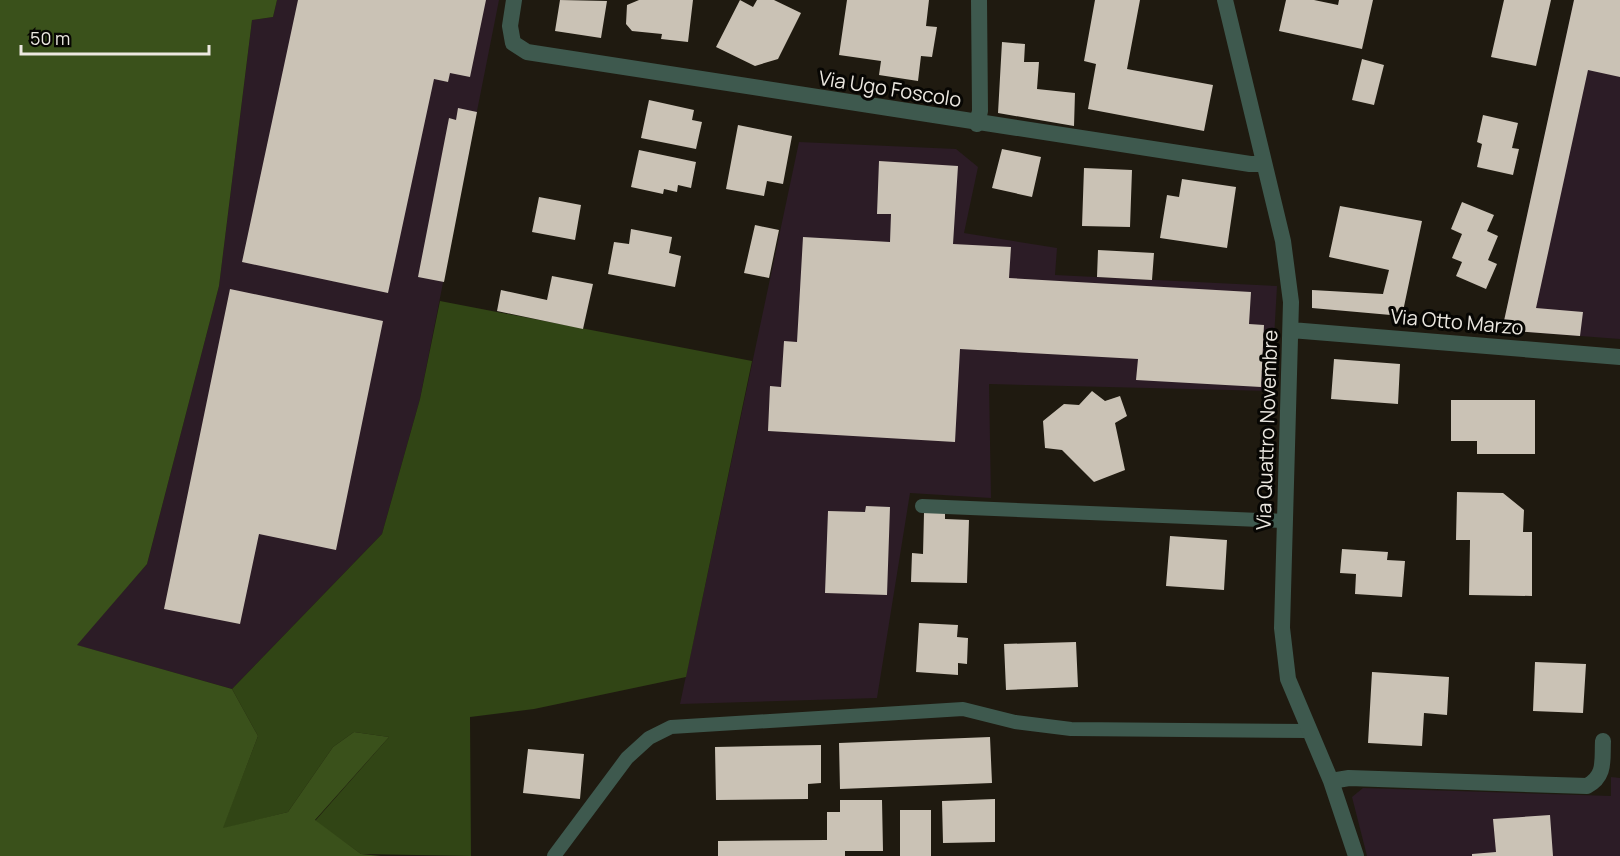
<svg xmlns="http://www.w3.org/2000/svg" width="1620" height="856" viewBox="0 0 1620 856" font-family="Manrope,sans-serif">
	<rect width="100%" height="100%" fill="#1f1a10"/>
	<path fill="#2c1c26" d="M277,0H499L420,399L382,534L232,689L76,645L147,564L219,286L252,20L273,17Z
		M1574,0H1620V339L1502,330Z
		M799,142L956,149L978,167L964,233L1057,248L1055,275L1277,286L1271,391L989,384L991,498L910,493L877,698L680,704Z
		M1611,777L1620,778V856H1367L1352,797L1363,788L1611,796Z"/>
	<path fill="#314515" d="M440,301L752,361L686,677L534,709L470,717L471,856L361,854L315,821L389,737L354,732L333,747L288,812L222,829L258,736L232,689L382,534L420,399Z"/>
	<path fill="#3a511b" d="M0,0H277L273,17L252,20L219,286L147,564L77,645L232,689L258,736L223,828L288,812L333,747L354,732L389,737L315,820L361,854L381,856H0Z"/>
	<path fill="#cac2b5" d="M298,0H486L470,77L450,73L448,82L434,79L388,293L242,262Z
		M560,0L607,1L601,38L555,31Z
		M639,0H693L688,42L661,39L662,34L632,31L626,24L627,5Z
		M740,0L753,7L757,0H774L801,13L778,59L755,66L716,47Z
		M847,0H929L926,26L937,27L932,57L921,56L918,81L879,75L881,61L839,55Z
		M1095,0H1140L1127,69L1213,85L1204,131L1088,109L1096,64L1084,61Z
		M1286,0H1314L1338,5L1339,0H1373L1362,49L1279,31Z
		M1504,0H1551L1536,66L1491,57Z
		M1574,0H1620V77L1588,70L1536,308L1583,312L1580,336L1502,330Z
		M1002,42L1025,44L1024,62H1039L1037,89L1075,93L1074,126L998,113Z
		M1362,59L1384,65L1374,105L1352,100Z
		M649,100L694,110L692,120L702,122L696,149L641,138Z
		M458,108L477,112L444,282L418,277L449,118L456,120Z
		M1483,115L1518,123L1512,148L1519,149L1513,175L1477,167L1482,144L1477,142Z
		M738,125L792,136L783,184L767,181L764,196L726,189Z
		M1002,149L1041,157L1032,197L992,188Z
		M639,150L696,162L691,188L678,185L677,192L664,189L663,194L631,187Z
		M879,161L958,166L953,244L1011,247L1009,278L1251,292L1249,324L1264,325L1261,387L1136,380L1138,359L960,349L955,442L768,431L770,386L781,387L784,341L797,342L803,237L890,242L891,214H877Z
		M1084,168L1132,170L1130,227L1082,226Z
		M1182,179L1236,187L1227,248L1160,238L1167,195L1179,197Z
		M539,197L581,205L575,240L532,232Z
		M1462,202L1494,215L1487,231L1498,236L1488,260L1497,264L1486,289L1456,276L1462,262L1452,258L1462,234L1451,229Z
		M1340,206L1422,221L1402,316L1312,308V290L1383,294L1389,270L1329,257Z
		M755,225L779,230L769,278L744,273Z
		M631,229L672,237L669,253L681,256L675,287L608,274L614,242L629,244Z
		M1098,250L1154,253L1152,280L1097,277Z
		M552,276L593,284L583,329L497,311L501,290L547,300Z
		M230,289L383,321L336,550L259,534L240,624L164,609Z
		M1334,359L1400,364L1398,404L1331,399Z
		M1092,391L1105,401L1120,396L1127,416L1115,423L1125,470L1094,482L1062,450L1045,448L1043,421L1064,404L1079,405Z
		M1451,400H1535V454H1477V441H1451Z
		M1457,492L1503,493L1524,510L1523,532H1532V596L1469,595L1470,540H1456Z
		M866,506L890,507L887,595L825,593L828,511L865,512Z
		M924,513H945V519L969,520L967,583L911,582L912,553L923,554Z
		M1170,536L1227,540L1224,590L1166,586Z
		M1342,549L1388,552L1387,560L1405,561L1402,597L1355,594L1356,574L1340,573Z
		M919,623L958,625L957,637L968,638L967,664L958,663V675L916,672Z
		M1076,642L1078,687L1006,690L1004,644Z
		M1535,662L1586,664L1583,713L1533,711Z
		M1372,672L1449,677L1447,715L1424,713L1422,746L1368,743Z
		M990,737L992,783L840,789L839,743Z
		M821,745V783L808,784V799L716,800L715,747Z
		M528,749L584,754L580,799L523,793Z
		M995,799V842L943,843L942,801Z
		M840,800H882L883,851H845V856H718V841L827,840V812H840Z
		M900,810H931V856H900Z
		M1550,815L1553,856H1472V854L1496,852L1493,819Z"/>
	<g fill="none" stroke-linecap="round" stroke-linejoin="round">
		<path stroke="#3e594e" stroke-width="14" d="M922,506L1285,521
			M554,856L627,758L649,738L671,727L963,709L1015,722L1071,729L1307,731"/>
		<path stroke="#3e594e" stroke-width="16" d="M514,0L510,26L513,43L527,52L1250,164H1263
			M1225,0L1283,241L1291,302L1282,628L1288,679L1331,781L1356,856
			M977,124L980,111L979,0
			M1291,330L1620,357
			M1331,781L1349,778L1587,786C1606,776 1602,760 1603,741"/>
	</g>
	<g text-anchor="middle" stroke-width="6" stroke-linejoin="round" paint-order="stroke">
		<g font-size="20" fill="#ece8e1" stroke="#070603">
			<text transform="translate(890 89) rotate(9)" y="7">Via Ugo Foscolo</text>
			<text transform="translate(1457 322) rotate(5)" y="7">Via Otto Marzo</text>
			<text transform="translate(1267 430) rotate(-88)" y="7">Via Quattro Novembre</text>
		</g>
	</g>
	<path d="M21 45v9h188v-9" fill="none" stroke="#ece8e1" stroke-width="3"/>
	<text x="30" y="45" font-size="18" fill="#ece8e1" stroke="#070603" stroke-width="4.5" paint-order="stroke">50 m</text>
</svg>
